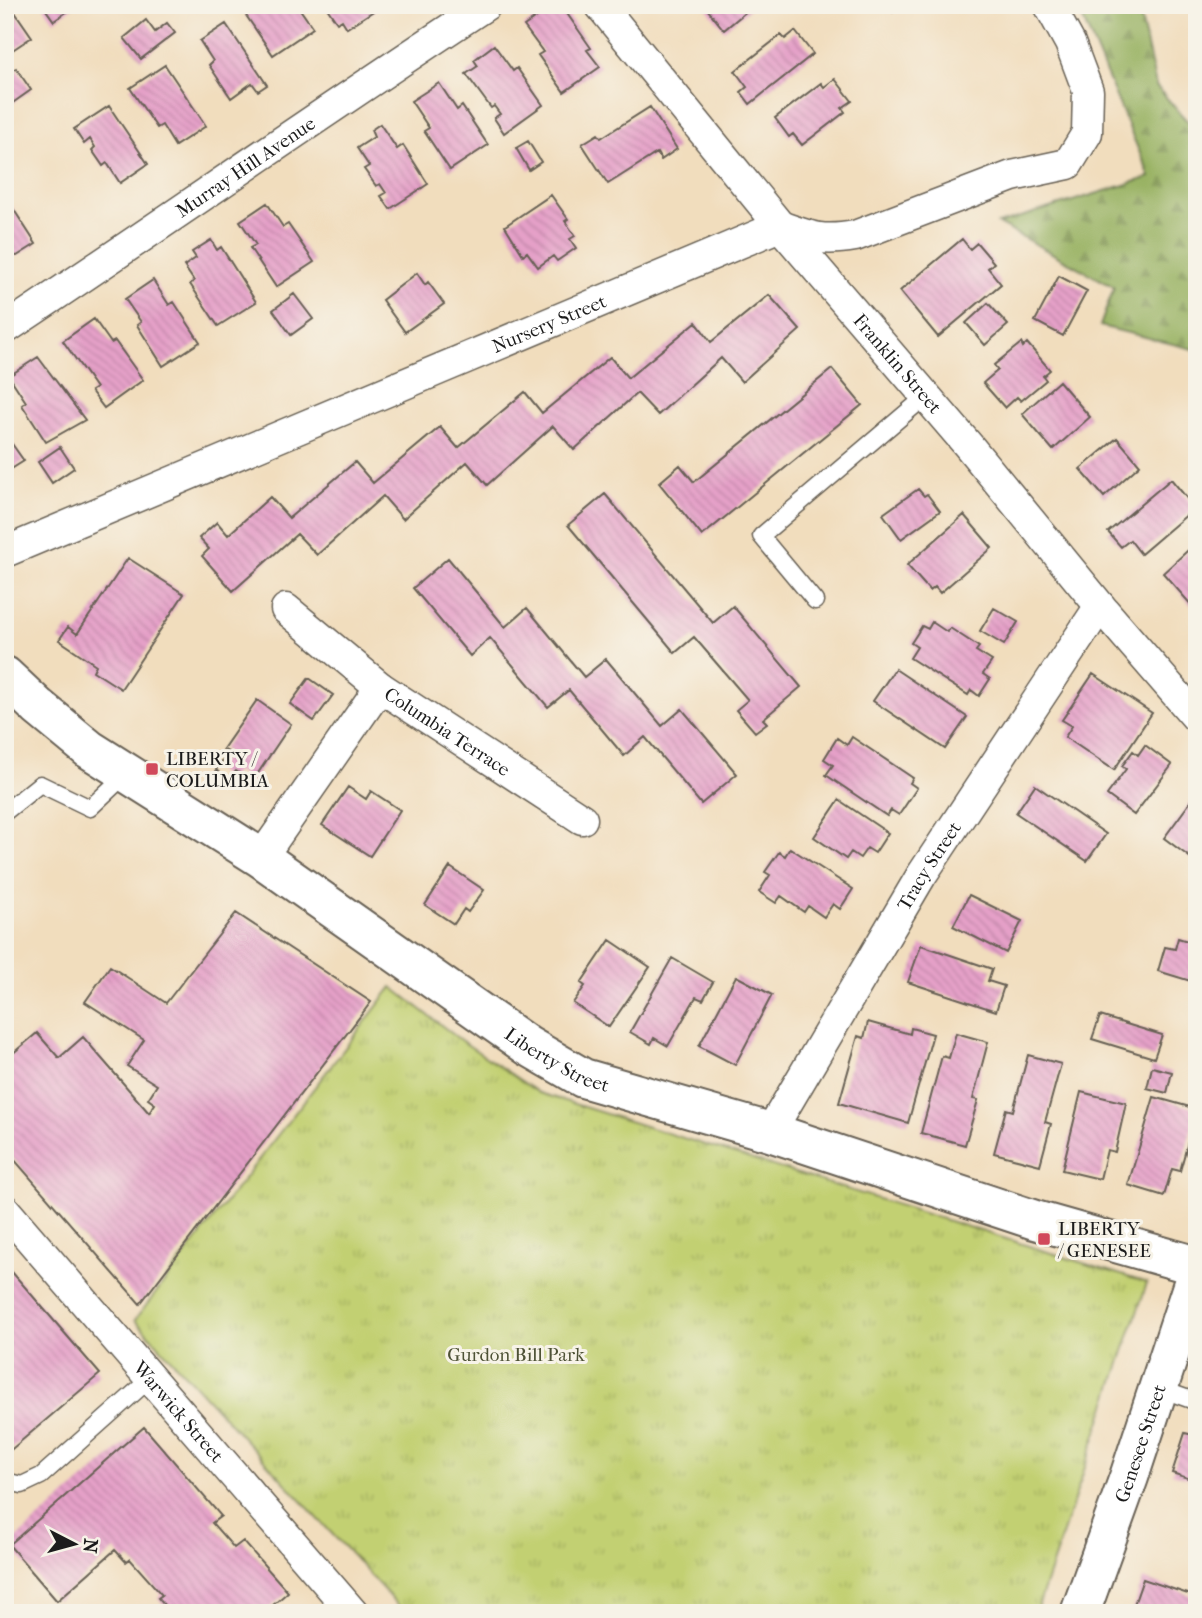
<svg xmlns="http://www.w3.org/2000/svg" width="1202" height="1618" viewBox="0 0 1202 1618" font-family="'IM FELL French Canon',serif">
	<defs>
		<pattern id="forest-firs" width="22" height="20" patternUnits="userSpaceOnUse" patternTransform="scale(1.75)"><rect width="22" height="20" fill="#99b264"/><path d="M5 1l3.5 6h-7zM16 11l3.5 6h-7z" fill="#839856"/></pattern>
		<pattern id="park-tufts" width="24" height="20" patternUnits="userSpaceOnUse" patternTransform="scale(1.75)"><rect width="24" height="20" fill="#c2d072"/><path d="M3 7l-1-3M5 7V3M7 7l1-3M15 17l-1-3M17 17v-4M19 17l1-3" fill="none" stroke="#a6b262"/></pattern>
		<pattern id="building-back-hatch" width="6" height="6" patternUnits="userSpaceOnUse" patternTransform="scale(1.75)"><rect width="6" height="6" fill="#e5a0c8"/><path d="M-1 5l2 2M0 0l6 6M5-1l2 2" fill="none" stroke="#c489ab"/></pattern>
	</defs>
	<rect width="100%" height="100%" fill="#f7f3e8"/>
	<filter id="ink" filterUnits="userSpaceOnUse"><feTurbulence type="fractalNoise" baseFrequency=".0143" numOctaves="2"/><feDisplacementMap in="SourceGraphic" scale="14" xChannelSelector="R" yChannelSelector="G"/><feConvolveMatrix kernelMatrix="1 2 1 2 8 2 1 2 1" color-interpolation-filters="sRGB"/></filter>
	<filter id="wash" filterUnits="userSpaceOnUse"><feTurbulence type="fractalNoise" baseFrequency=".00686" numOctaves="4" result="noise"/><feDisplacementMap in="SourceGraphic" scale="28" xChannelSelector="R" yChannelSelector="G"/><feGaussianBlur stdDeviation="1.57" result="paint"/><feColorMatrix in="noise" values="0 0 0 0 0 0 0 0 0 0 0 0 0 0 0 0 0 1.4 0 .05"/><feComposite in="paint" operator="in"/></filter>
	<g filter="url(#wash)">
		<rect width="100%" height="100%" fill="#f1ddbd"/>
		<path fill="url(#forest-firs)" stroke="#5a6740" stroke-width="2" d="M1077,5H1138L1156,86L1197,132V350L1100,326L1114,287L998,224L1150,177Z"/>
		<path fill="url(#park-tufts)" stroke="#6f7647" stroke-width="2" d="M392,987L459,1039L539,1093L1147,1283L1036,1613H405L135,1320Z"/>
		<g id="blocks">
			<path fill="url(#building-back-hatch)" d="M5,5H10L32,37L5,55Z
				M46,5H76L54,21L44,7Z
				M251,5H297L313,28L273,55L243,11Z
				M325,5H376L378,8L347,28L342,20L337,23Z
				M554,5H561L591,48L587,50L600,67L564,92L538,55L543,52L524,26Z
				M704,5H754L724,30Z
				M889,5H903L893,12Z
				M146,20L155,32L167,23L175,33L141,59L124,38Z
				M226,24L267,85L258,91L252,83L231,98L209,65L213,61L200,41Z
				M795,31L813,54L750,104L741,92L747,87L735,71L781,35L785,39Z
				M494,45L513,71L517,68L543,105L504,133L494,118L500,114L494,106L491,108L466,74L478,66L474,60Z
				M165,65L206,126L175,146L162,125L157,128L130,88Z
				M16,68L31,90L7,107L5,75Z
				M835,79L852,101L842,108L845,112L802,145L793,134L789,137L775,118L821,83L824,87Z
				M439,83L457,110L462,106L488,145L450,170L424,131L429,128L411,101Z
				M109,106L148,164L120,183L107,163L103,166L92,150L95,147L90,139L84,144L74,129Z
				M650,107L677,149L661,160L657,153L608,184L582,144L598,134L601,138Z
				M380,124L397,149L403,145L428,184L390,209L381,196L386,193L380,184L376,186L364,169L369,166L357,148L374,137L371,130Z
				M528,141L541,162L529,170L516,148Z
				M551,195L568,219L565,221L575,236L570,239L576,248L557,261L553,256L538,267L527,252L523,255L505,226Z
				M5,196L36,244L17,256L5,254Z
				M267,203L283,227L288,224L314,262L276,287L250,248L256,245L240,221Z
				M962,239L970,249L977,243L994,263L988,268L1001,284L938,337L900,291Z
				M211,240L217,250L221,247L256,302L218,326L190,284L194,281L184,266L196,258L192,252Z
				M417,273L425,285L428,282L444,304L405,332L382,300Z
				M1059,276L1087,291L1063,336L1035,321Z
				M153,280L169,305L174,302L200,342L163,366L137,325L141,322L125,299Z
				M294,294L313,319L291,335L273,310Z
				M769,295L800,330L742,382L721,358L658,415L637,393L574,450L553,426L487,485L467,462L403,519L383,496L317,555L297,534L233,591L202,556L209,549L199,538L217,522L228,535L270,497L289,518L355,462L373,483L440,427L458,448L525,392L542,413L610,357L628,378L696,322L711,342Z
				M988,303L1008,325L985,345L966,323Z
				M94,319L111,343L115,341L143,380L104,408L91,391L96,388L63,341Z
				M1021,343L1023,347L1027,343L1050,370L1043,376L1046,380L1021,401L1017,397L1005,408L983,383L998,370L994,365Z
				M38,357L85,420L46,442L22,405L26,402L9,376Z
				M832,369L862,405L702,536L659,483L680,465L694,482Z
				M1059,381L1090,417L1053,450L1022,414Z
				M5,434L24,461L5,473Z
				M1117,438L1140,465L1104,497L1080,469Z
				M60,447L74,468L52,483L38,462Z
				M1171,479L1195,508L1141,554L1130,540L1121,547L1108,532Z
				M918,489L924,496L927,494L940,511L901,539L883,514Z
				M605,494L713,623L733,606L801,687L763,719L767,723L755,732L736,710L748,700L694,637L675,653L568,525Z
				M964,515L992,548L940,593L935,587L930,591L907,565Z
				M1197,542V604L1193,607L1163,573Z
				M128,558L184,594L121,689L93,671L96,665L59,640L68,627L77,634Z
				M448,558L505,627L527,608L584,677L606,659L662,726L682,709L737,774L701,804L645,737L624,756L569,690L548,707L490,638L470,656L413,588Z
				M994,608L1018,622L1004,645L980,631Z
				M932,622L947,632L950,628L979,647L976,651L992,661L983,674L990,679L979,696L971,690L968,695L910,658L917,647L911,643L922,626L928,629Z
				M895,669L967,717L945,749L873,701Z
				M1093,674L1152,713L1114,770L1065,737L1072,726L1062,720Z
				M309,678L333,695L314,721L290,704Z
				M257,700L291,724L252,782L236,771L229,780L216,770L228,752L223,749Z
				M852,737L913,778L910,783L917,788L899,815L891,810L887,816L826,775L833,765L824,759L837,738L847,745Z
				M1145,745L1172,765L1134,815L1107,795L1126,769L1122,766L1133,751L1138,755Z
				M1035,785L1106,834L1087,861L1016,813Z
				M348,787L366,799L371,791L400,810L370,856L322,825Z
				M1197,793V853L1192,859L1164,838Z
				M839,800L888,833L875,853L867,848L860,858L851,852L846,859L814,837Z
				M790,848L853,889L840,909L833,904L824,917L808,906L804,912L781,896L776,903L759,892L770,875L765,872L779,852L785,856Z
				M450,867L484,890L468,912L464,909L454,924L425,905Z
				M969,895L1022,921L1006,953L953,926Z
				M236,913L371,1002L140,1304L5,1149V1060L37,1033L59,1058L83,1037L149,1113L155,1104L148,1099L157,1085L127,1066L144,1040L85,1002L110,966L166,1003Z
				M1178,938L1197,944V983L1158,971L1165,947L1175,949Z
				M610,940L650,967L609,1027L573,1003L585,986L581,983Z
				M921,945L992,969L988,981L1004,986L996,1011L908,982Z
				M672,958L713,982L703,1000L696,997L668,1046L654,1038L651,1044L630,1032Z
				M736,976L772,995L735,1065L699,1046Z
				M1100,1016L1162,1035L1154,1058L1092,1039Z
				M868,1022L910,1034L911,1028L933,1034L908,1123L839,1103L858,1036L864,1038Z
				M956,1033L988,1042L973,1099L978,1100L965,1145L921,1133L942,1056L949,1058Z
				M1028,1055L1061,1064L1045,1122L1051,1124L1040,1165L994,1153L1006,1109L1013,1111Z
				M1152,1067L1172,1072L1167,1093L1147,1088Z
				M1081,1092L1126,1103L1115,1152L1107,1150L1100,1179L1062,1170Z
				M1154,1097L1197,1109L1180,1171L1172,1169L1164,1196L1128,1185Z
				M5,1264L100,1374L6,1454L5,1453Z
				M144,1427L221,1516L212,1523L234,1548L243,1541L288,1592L264,1613H171L158,1598L162,1595L130,1559L126,1562L115,1550L57,1601L9,1545Z
				M1185,1433L1197,1436V1481L1172,1473Z
				M1143,1579L1197,1597V1613H1131Z"/>
		</g>
	</g>
	<g filter="url(#ink)">
		<use href="#blocks" fill-opacity="0" stroke="#676054" stroke-width="2"/>
		<g fill="none" stroke-linecap="round" stroke-linejoin="round">
			<defs>
				<path id="service" d="M815,601L761,536L926,396
					M5,812L40,784L90,808L127,773
					M1158,1388L1197,1402
					M5,1481L22,1485L41,1476L152,1377"/>
				<g id="minor">
					<path id="s1" d="M600,5L780,226L968,445L1100,606L1197,718"/>
					<path id="s2" d="M5,329C166,222 324,111 486,5"/>
					<path id="s3" d="M5,552L780,226C811,237 821,242 855,236L1012,176L1068,164L1087,133L1088,91L1070,43L1049,5"/>
					<path d="M286,609L380,687"/>
					<path id="s4" d="M261,858L380,687L582,819"/>
					<path id="s5" d="M770,1132L921,876L1100,606"/>
					<path id="s6" d="M5,1210L353,1613"/>
				</g>
				<g id="secondary">
					<path id="s7" d="M5,676L38,707L89,749L261,858L528,1046L583,1078L770,1132L1035,1220L1197,1266"/>
					<path id="s8" d="M1080,1613L1129,1477L1197,1271"/>
				</g>
			</defs>
			<use href="#service" stroke="#676054" stroke-width="19"/>
			<use href="#minor" stroke="#676054" stroke-width="33"/>
			<use href="#secondary" stroke="#676054" stroke-width="42"/>
			<use href="#service" stroke="#fff" stroke-width="16"/>
			<use href="#minor" stroke="#fff" stroke-width="30"/>
			<use href="#secondary" stroke="#fff" stroke-width="38"/>
		</g>
	</g>
	<g fill="#d1495b" stroke="#f7f3e8" stroke-width="2.5">
		<rect x="145" y="762" width="14" height="14" rx="3.5"/>
		<rect x="1037" y="1232" width="14" height="14" rx="3.5"/>
	</g>
	<g text-anchor="middle" stroke-width="6" stroke-linejoin="round" paint-order="stroke">
		<g font-size="19" fill="#1c1c1c" stroke="#f7f3e8">
			<text dy="7" stroke="none"><textPath href="#s2" startOffset="290">Murray Hill Avenue</textPath></text>
			<text dy="7" stroke="none"><textPath href="#s3" startOffset="590">Nursery Street</textPath></text>
			<text dy="7" stroke="none"><textPath href="#s1" startOffset="466">Franklin Street</textPath></text>
			<text dy="7" stroke="none"><textPath href="#s4" startOffset="289">Columbia Terrace</textPath></text>
			<text dy="7" stroke="none"><textPath href="#s5" startOffset="310">Tracy Street</textPath></text>
			<text dy="7" stroke="none"><textPath href="#s7" startOffset="674">Liberty Street</textPath></text>
			<text dy="7" stroke="none"><textPath href="#s6" startOffset="266">Warwick Street</textPath></text>
			<text dy="7" stroke="none"><textPath href="#s8" startOffset="180">Genesee Street</textPath></text>
		</g>
		<g font-size="19" fill="#1c1c1c" stroke="#f7f3e8" text-anchor="start">
			<text x="166" y="765">LIBERTY /<tspan x="166" dy="22">COLUMBIA</tspan></text>
			<text x="1058" y="1235">LIBERTY<tspan x="1058" dy="22">/ GENESEE</tspan></text>
		</g>
		<g font-size="19" fill="#4e5236" stroke="#f7f3e8">
			<text x="516" y="1361">Gurdon Bill Park</text>
		</g>
	</g>
	<rect width="1202" height="1618" fill="none" stroke="#f7f3e8" stroke-width="28"/>
	<g transform="translate(74 1544) rotate(96)" stroke="#f7f3e8" stroke-width="5" paint-order="stroke">
	<path d="M0-5L12 26L0 18L-12 26Z" fill="#1c1c1c"/>
	<text y="-10" font-size="19" font-weight="bold" text-anchor="middle" fill="#1c1c1c">N</text>
	</g>
</svg>
